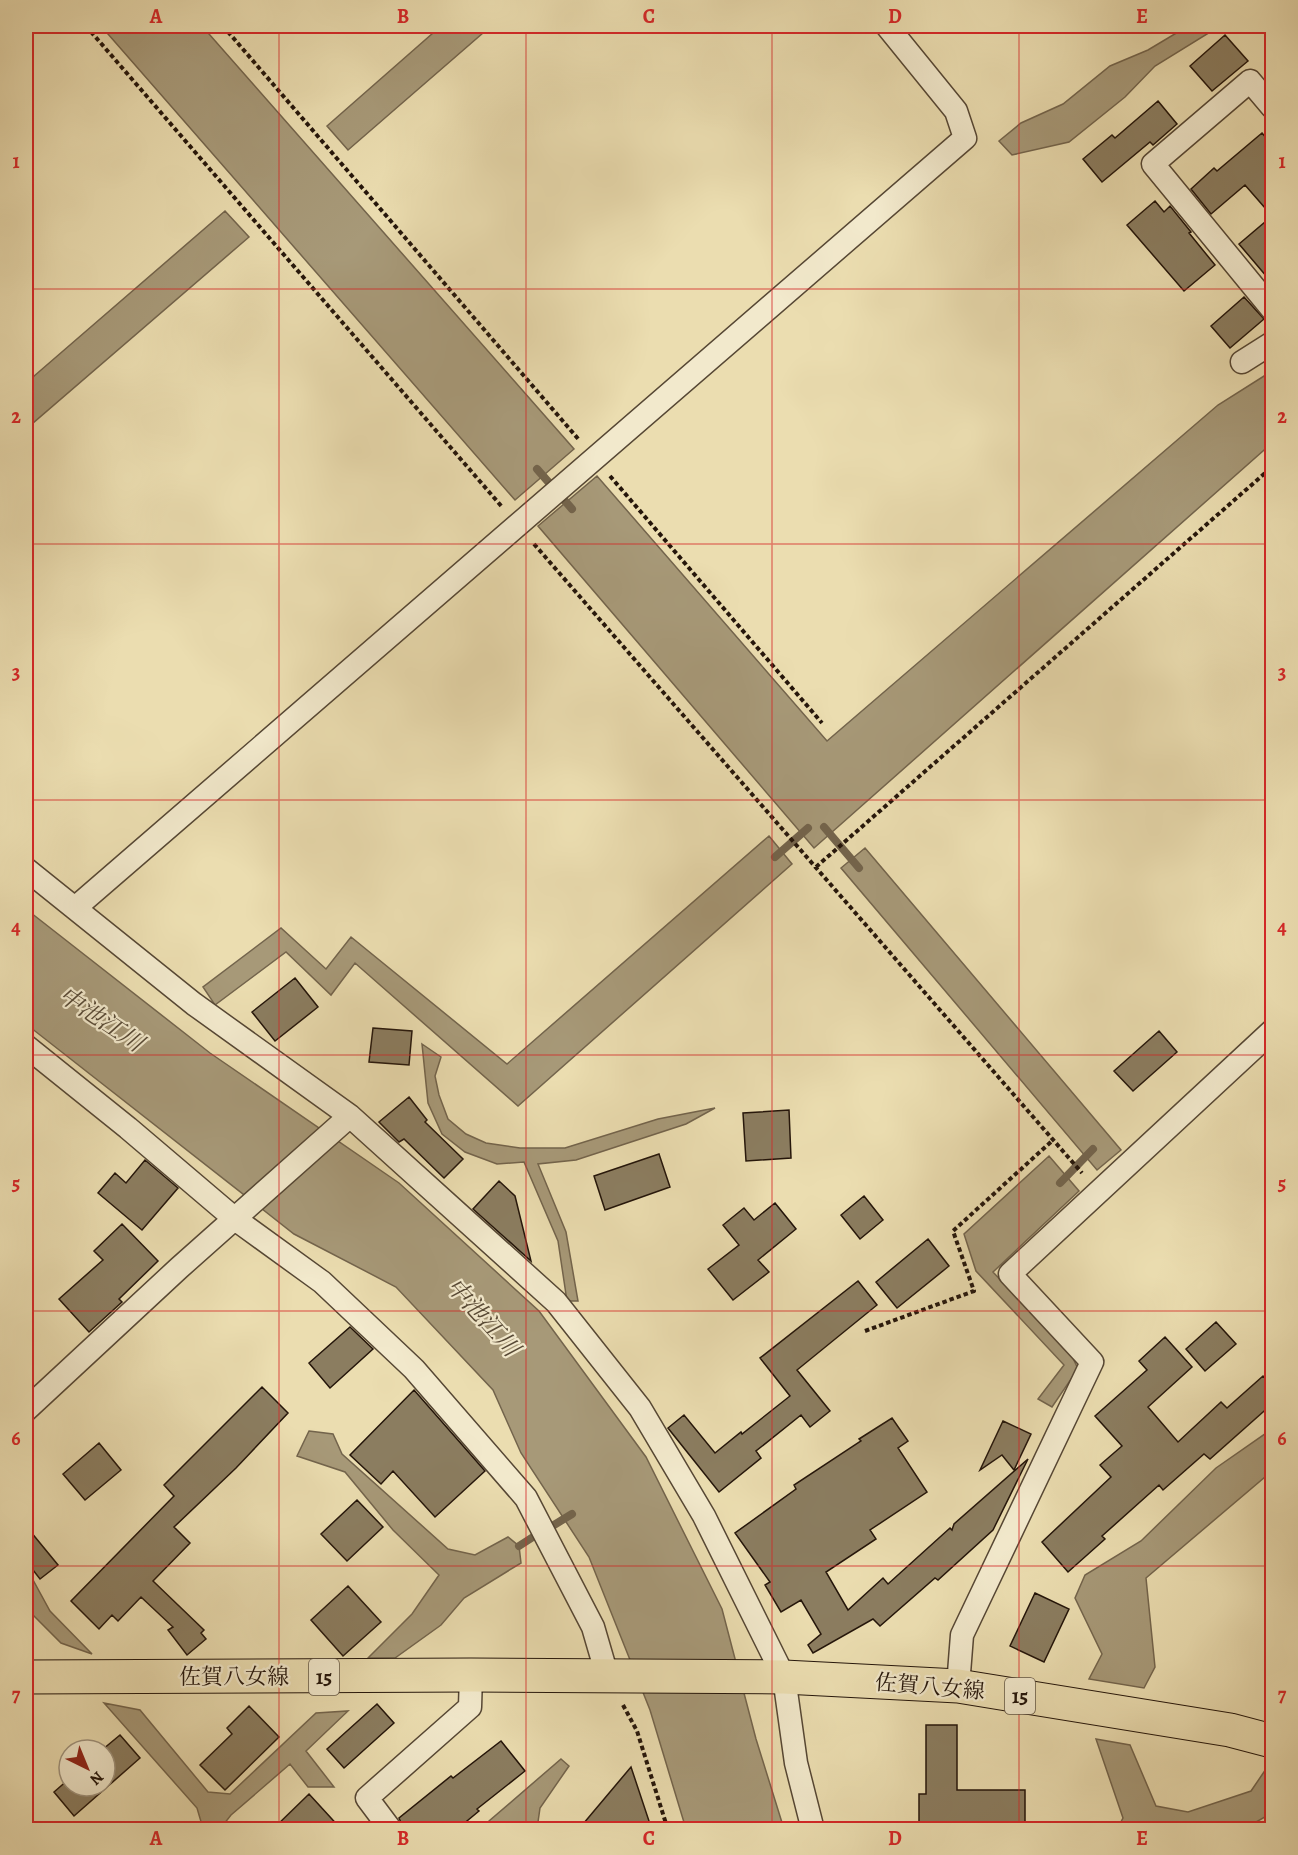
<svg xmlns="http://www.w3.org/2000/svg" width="1298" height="1855" font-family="Alegreya,'Noto Serif JP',serif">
	<rect width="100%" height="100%" fill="#ebddb0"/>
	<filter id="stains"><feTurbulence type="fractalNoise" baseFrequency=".00333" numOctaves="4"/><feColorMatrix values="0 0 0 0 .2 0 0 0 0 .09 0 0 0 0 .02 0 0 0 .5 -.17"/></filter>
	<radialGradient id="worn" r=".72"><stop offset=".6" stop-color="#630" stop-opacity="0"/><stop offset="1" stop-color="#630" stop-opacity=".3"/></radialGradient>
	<!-- water -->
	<path fill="#a79978" stroke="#73644c" stroke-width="1.5" d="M 101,26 L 202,26 L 574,449 L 515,500 Z
		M 441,26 L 491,26 L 348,150 L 327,126 Z
		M 1188,26 L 1220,26 L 1155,66 L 1125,97 L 1069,142 L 1012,155 L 999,141 L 1021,123 L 1063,104 L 1110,66 L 1148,50 Z
		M 225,211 L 249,237 L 26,429 L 26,383 Z
		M 1272,371 L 1272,443 L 814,848 L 538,526 L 597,476 L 827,741 L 1218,405 Z
		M 769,836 L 792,864 L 518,1106 L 355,963 L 331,995 L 286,952 L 215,1005 L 203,987 L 281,928 L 326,969 L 351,937 L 507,1064 Z
		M 865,848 L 1121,1150 L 1097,1170 L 841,868 Z
		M 26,909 L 210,1053 L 399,1183 L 539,1311 L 646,1457 L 722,1609 L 756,1739 L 784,1829 L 686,1829 L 650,1710 L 589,1557 L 521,1453 L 493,1390 L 396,1287 L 294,1234 L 26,1024 Z
		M 422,1044 L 441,1057 L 435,1076 L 439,1095 L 448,1119 L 466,1134 L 486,1143 L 520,1148 L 565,1148 L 658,1119 L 715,1108 L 686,1124 L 576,1160 L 538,1164 L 566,1232 L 578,1301 L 567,1301 L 558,1241 L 524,1162 L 497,1164 L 465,1152 L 442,1134 L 428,1103 Z
		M 1049,1156 L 1079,1191 L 993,1272 L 1072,1356 L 1078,1369 L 1052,1407 L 1038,1399 L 1064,1365 L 976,1271 L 964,1234 Z
		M 1272,1429 L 1272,1471 L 1146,1578 L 1155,1667 L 1144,1688 L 1089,1679 L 1102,1654 L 1075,1598 L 1085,1575 L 1141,1541 L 1216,1468 Z
		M 309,1431 L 333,1434 L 342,1454 L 448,1549 L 475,1555 L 508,1537 L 519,1546 L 521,1563 L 464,1598 L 441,1625 L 395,1658 L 368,1658 L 412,1614 L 439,1575 L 393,1530 L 345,1472 L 297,1456 Z
		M 26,1573 L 33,1580 L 50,1611 L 92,1654 L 61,1643 L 26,1608 Z
		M 104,1703 L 140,1710 L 208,1792 L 230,1794 L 316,1713 L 348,1711 L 306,1751 L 334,1787 L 308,1787 L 290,1764 L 231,1815 L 220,1829 L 198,1829 L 202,1825 L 197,1808 Z
		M 1096,1739 L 1130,1745 L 1156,1806 L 1188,1812 L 1251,1791 L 1266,1769 L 1272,1771 L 1272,1813 L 1244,1829 L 1117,1829 L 1123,1818 Z
		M 561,1759 L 569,1766 L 540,1808 L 537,1829 L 491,1829 L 489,1821 Z"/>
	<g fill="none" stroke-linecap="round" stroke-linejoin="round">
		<!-- stream -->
		<path stroke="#73644c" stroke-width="8" d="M 537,469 L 572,509
			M 824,827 L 859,868
			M 775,857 L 808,828
			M 1060,1183 L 1093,1149
			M 554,1525 L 572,1514
			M 519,1546 L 533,1537"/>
	</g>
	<!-- building -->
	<path fill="#8b7d60" stroke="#24150a" stroke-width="1.5" d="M 1225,35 L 1248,61 L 1212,91 L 1190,66 Z
		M 1158,101 L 1177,124 L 1153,145 L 1150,142 L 1102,182 L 1083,159 L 1112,135 L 1115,138 Z
		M 1262,133 L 1272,145 L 1272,288 L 1265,279 L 1267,277 L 1239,244 L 1272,216 L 1245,185 L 1211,214 L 1191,189 L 1214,168 L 1217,171 Z
		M 1155,201 L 1164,212 L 1170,206 L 1191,232 L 1189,233 L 1215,265 L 1184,291 L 1127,225 Z
		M 1244,297 L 1264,319 L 1230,348 L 1211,326 Z
		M 295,978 L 318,1007 L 275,1041 L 252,1012 Z
		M 373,1028 L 412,1031 L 409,1065 L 369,1062 Z
		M 1159,1031 L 1177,1052 L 1133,1091 L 1114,1071 Z
		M 409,1097 L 427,1120 L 425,1122 L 463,1159 L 444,1178 L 404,1139 L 399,1142 L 379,1122 Z
		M 789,1110 L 791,1158 L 746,1161 L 743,1113 Z
		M 659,1154 L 670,1187 L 605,1210 L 594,1176 Z
		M 145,1160 L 178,1188 L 142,1230 L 98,1193 L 115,1173 L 126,1183 Z
		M 499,1181 L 515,1196 L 531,1261 L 473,1209 Z
		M 864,1196 L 883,1220 L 860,1239 L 841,1215 Z
		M 775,1203 L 796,1229 L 758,1260 L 769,1272 L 733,1300 L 708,1269 L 739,1245 L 723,1225 L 744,1208 L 754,1220 Z
		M 122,1224 L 158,1261 L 119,1299 L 122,1302 L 89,1332 L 59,1299 L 103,1260 L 94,1251 Z
		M 928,1239 L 949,1266 L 897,1308 L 876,1282 Z
		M 858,1281 L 877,1305 L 797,1370 L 830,1411 L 810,1427 L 801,1415 L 756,1451 L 761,1458 L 719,1492 L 668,1428 L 684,1415 L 715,1453 L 741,1432 L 742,1434 L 790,1396 L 760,1358 Z
		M 1216,1322 L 1236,1344 L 1205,1371 L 1186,1349 Z
		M 350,1327 L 373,1349 L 330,1388 L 309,1363 Z
		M 1165,1337 L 1192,1367 L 1148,1407 L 1178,1442 L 1221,1402 L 1227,1408 L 1263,1376 L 1272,1386 L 1272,1404 L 1210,1459 L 1204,1454 L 1163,1490 L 1159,1485 L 1102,1536 L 1105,1539 L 1068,1572 L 1042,1542 L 1111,1477 L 1100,1465 L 1122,1446 L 1095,1416 L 1147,1370 L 1139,1361 Z
		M 262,1387 L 288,1413 L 236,1468 L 174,1527 L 190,1543 L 153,1581 L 204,1630 L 201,1633 L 206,1639 L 187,1655 L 168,1630 L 173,1627 L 141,1597 L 118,1621 L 112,1615 L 99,1629 L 71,1601 L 174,1496 L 164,1485 Z
		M 414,1390 L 485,1471 L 435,1517 L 393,1471 L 381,1484 L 350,1455 Z
		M 892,1418 L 908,1441 L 898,1448 L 927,1492 L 870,1530 L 876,1539 L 826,1572 L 848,1610 L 883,1578 L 888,1584 L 950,1528 L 952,1530 L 954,1524 L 1028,1459 L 993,1530 L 938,1580 L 935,1578 L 880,1626 L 873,1619 L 813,1653 L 808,1645 L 821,1634 L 801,1600 L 781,1612 L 765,1585 L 770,1582 L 735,1533 L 796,1489 L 794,1485 L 861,1441 L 859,1439 Z
		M 1003,1421 L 1031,1434 L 1014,1470 L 1002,1455 L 980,1470 Z
		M 99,1443 L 121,1470 L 85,1500 L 63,1474 Z
		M 357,1500 L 383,1527 L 347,1561 L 321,1534 Z
		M 26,1526 L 58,1565 L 40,1579 L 26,1561 Z
		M 348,1586 L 381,1622 L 343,1656 L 311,1620 Z
		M 1035,1593 L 1069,1609 L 1044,1662 L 1010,1646 Z
		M 377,1704 L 394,1723 L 344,1768 L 327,1749 Z
		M 249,1706 L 279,1737 L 225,1790 L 200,1765 L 232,1734 L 227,1728 Z
		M 926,1725 L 957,1725 L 957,1790 L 1025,1790 L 1025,1830 L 919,1830 L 919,1794 L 926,1794 Z
		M 120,1735 L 140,1758 L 74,1816 L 54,1792 L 69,1779 L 69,1786 L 105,1786 L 105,1750 L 102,1750 Z
		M 501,1741 L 525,1771 L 477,1809 L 479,1811 L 456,1830 L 404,1830 L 399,1818 L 451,1776 L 453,1778 Z
		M 631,1767 L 649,1821 L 642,1830 L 578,1830 Z
		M 309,1794 L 342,1830 L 272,1830 Z"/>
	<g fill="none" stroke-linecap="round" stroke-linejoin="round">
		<!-- minor casing -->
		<g stroke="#564734" stroke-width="25">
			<path id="minor" d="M 1272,107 L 1250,81 L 1153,164 L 1272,309
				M 1242,362 L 1272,343
				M 26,869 L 194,1004 L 350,1116 L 556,1302 L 640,1408 L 704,1516 L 784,1677 L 796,1763 L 813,1830
				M 75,908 L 965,138 L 956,111 L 887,26
				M 26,1046 L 128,1128 L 235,1219 L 322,1282 L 414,1369 L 526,1498 L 593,1627 L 607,1675
				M 26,1410 L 179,1268 L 350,1116
				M 958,1686 L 962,1635 L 1092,1362 L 1010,1274 L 1272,1031
				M 391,1830 L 367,1798 L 470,1707 L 471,1675"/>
		</g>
		<!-- primary casing -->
		<g stroke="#24150a" stroke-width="35">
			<path id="primary" d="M 26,1677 L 471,1675 L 784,1677 L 958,1686 L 1230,1730 L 1272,1741"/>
		</g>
		<!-- path -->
		<path stroke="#24150a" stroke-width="4" stroke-dasharray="4.5 3" stroke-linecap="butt" d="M 86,26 L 503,508
			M 223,26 L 580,441
			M 610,476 L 822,723
			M 534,544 L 1082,1173
			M 816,867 L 1272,467
			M 865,1331 L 974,1291 L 953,1231 L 1053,1140
			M 623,1705 L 637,1731 L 668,1830"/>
		<!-- minor -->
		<use href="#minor" stroke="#f2e9cc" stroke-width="22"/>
		<!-- primary -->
		<use href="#primary" stroke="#ebddb0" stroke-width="33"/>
	</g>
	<!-- grid -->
	<path fill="none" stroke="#d62828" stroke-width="1.5" stroke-opacity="0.55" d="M 279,26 L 279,1830M 526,26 L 526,1830M 772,26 L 772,1830M 1019,26 L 1019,1830M 26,289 L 1272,289M 26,544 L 1272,544M 26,800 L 1272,800M 26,1055 L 1272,1055M 26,1311 L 1272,1311M 26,1566 L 1272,1566"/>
	<g text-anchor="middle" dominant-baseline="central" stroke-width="4.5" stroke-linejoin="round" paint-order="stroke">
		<!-- shield labels -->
		<g fill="#f2e9cc" stroke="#625544" stroke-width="1.5">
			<rect x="309" y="1659" width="30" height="36" rx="4.5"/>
			<rect x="1005" y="1678" width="30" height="36" rx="4.5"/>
		</g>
		<g font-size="21" font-weight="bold" fill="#24150a">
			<text x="324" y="1677">15</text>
			<text x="1020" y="1696">15</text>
		</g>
		<!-- street labels -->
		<g font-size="22" fill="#24150a" stroke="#f2e9cc">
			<text x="234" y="1677">佐賀八女線</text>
			<text transform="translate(930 1687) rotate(5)">佐賀八女線</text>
		</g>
		<!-- water labels -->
		<g font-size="24" font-style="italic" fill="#584a36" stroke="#f2e9cc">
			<text transform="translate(101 1019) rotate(34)">中池江川</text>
			<text transform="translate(483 1317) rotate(48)">中池江川</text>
		</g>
	</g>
	<!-- margin -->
	<rect width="1298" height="1855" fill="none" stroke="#ebddb0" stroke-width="66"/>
	<!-- north arrow -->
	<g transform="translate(87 1768) rotate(137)"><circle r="28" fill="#f2e9cc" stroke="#a0947e" stroke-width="1.5"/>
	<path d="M0-4.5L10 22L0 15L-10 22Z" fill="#8f2418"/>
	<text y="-9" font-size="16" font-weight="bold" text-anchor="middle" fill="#24150a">N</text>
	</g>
	<rect x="33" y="33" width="1232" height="1789" fill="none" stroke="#d62828" stroke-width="2"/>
	<g font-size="20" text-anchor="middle" font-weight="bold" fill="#d62828">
		<text x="156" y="23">A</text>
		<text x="403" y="23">B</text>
		<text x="649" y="23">C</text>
		<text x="895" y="23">D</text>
		<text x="1142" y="23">E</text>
		<text x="16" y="168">1</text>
		<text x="1282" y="168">1</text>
		<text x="16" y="423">2</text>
		<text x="1282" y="423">2</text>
		<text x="16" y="679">3</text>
		<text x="1282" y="679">3</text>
		<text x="16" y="934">4</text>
		<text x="1282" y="934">4</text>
		<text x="16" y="1190">5</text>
		<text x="1282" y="1190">5</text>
		<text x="16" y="1445">6</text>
		<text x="1282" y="1445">6</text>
		<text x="16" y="1701">7</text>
		<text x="1282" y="1701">7</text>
		<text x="156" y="1845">A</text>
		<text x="403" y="1845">B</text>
		<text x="649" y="1845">C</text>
		<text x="895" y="1845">D</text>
		<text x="1142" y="1845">E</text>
	</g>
	<rect width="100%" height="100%" filter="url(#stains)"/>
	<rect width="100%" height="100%" fill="url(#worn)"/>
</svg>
